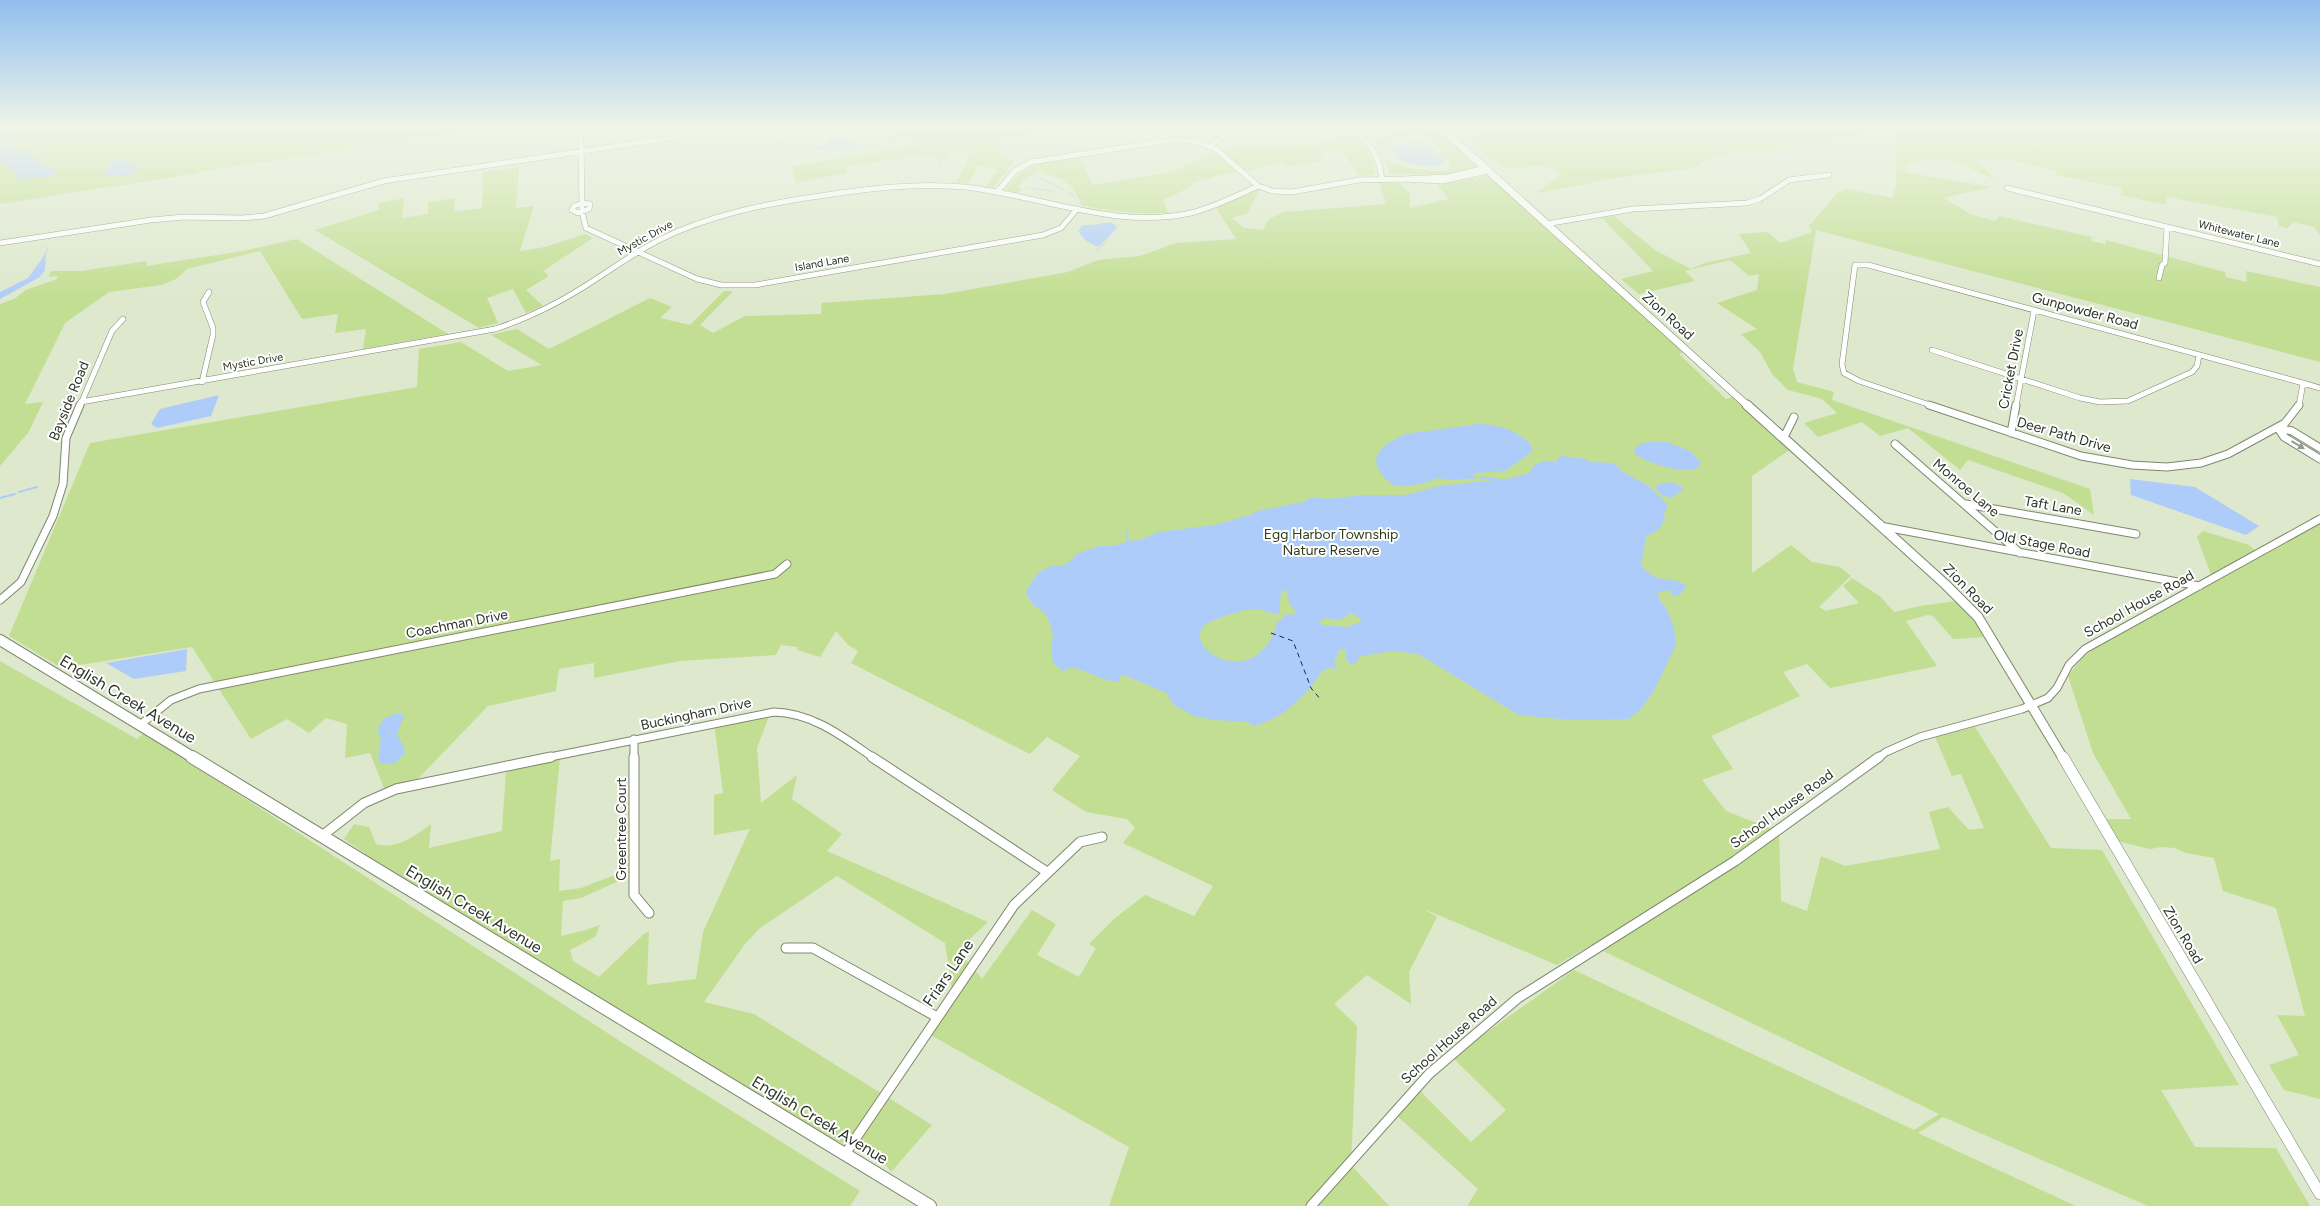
<svg xmlns="http://www.w3.org/2000/svg" width="2320" height="1206" font-family="Figtree,sans-serif">
	<rect width="100%" height="100%" fill="#dde8cd"/>
	<!-- green -->
	<path fill="#c2de93" d="M 0,129 L 489,129 L 197,172 L 199,173 L 0,204 Z
		M 898,129 L 925,129 L 926,131 L 934,129 L 1011,129 L 1015,131 L 1053,129 C 1035,132 1019,139 1001,141 L 999,152 L 1015,162 L 1008,167 L 1009,170 L 992,188 L 985,187 L 998,170 L 978,166 L 968,184 L 956,183 L 971,153 L 949,152 L 940,164 L 936,155 L 932,154 L 847,166 L 846,173 L 796,183 L 792,166 L 885,151 L 914,145 L 912,140 L 884,143 L 868,140 L 896,136 L 894,130 Z
		M 1397,129 L 1437,129 L 1476,167 L 1443,175 L 1389,174 L 1385,158 L 1395,165 L 1409,168 L 1445,172 L 1451,168 L 1447,160 L 1431,141 L 1420,135 L 1405,136 L 1379,148 L 1370,139 L 1396,134 Z
		M 1501,129 L 1885,129 L 1812,147 L 1716,155 L 1693,168 L 1616,178 L 1537,193 L 1562,174 L 1547,166 L 1508,168 L 1474,147 L 1463,137 Z
		M 1897,129 L 2320,129 L 2320,235 L 2314,227 L 2293,222 L 2288,228 L 2279,226 L 2277,217 L 2167,197 L 2166,205 L 2121,195 L 2121,188 L 2056,175 L 2056,171 L 2001,158 L 1977,160 L 1996,180 L 1947,158 L 1910,162 L 1904,172 L 1991,187 L 1944,198 L 1972,215 L 1996,221 L 1999,216 L 2092,237 L 2091,241 L 2105,244 L 2106,240 L 2117,243 L 2225,272 L 2226,277 L 2247,282 L 2246,271 L 2320,287 L 2320,362 L 1816,230 L 1793,369 L 1797,382 L 1834,392 L 1832,400 L 2090,489 L 2094,515 L 2063,493 L 1968,460 L 1960,470 L 1908,428 L 1880,436 L 1862,422 L 1818,437 L 1804,423 L 1837,413 L 1822,399 L 1788,390 L 1772,374 L 1760,352 L 1741,334 L 1757,329 L 1717,303 L 1757,290 L 1759,274 L 1749,276 L 1730,260 L 1685,271 L 1695,281 L 1639,294 L 1621,279 L 1653,271 L 1602,218 L 1614,216 L 1655,250 L 1691,269 L 1705,263 L 1751,253 L 1739,234 L 1768,232 L 1780,243 L 1812,232 L 1809,226 L 1838,192 L 1847,189 L 1893,198 L 1896,185 Z
		M 1351,133 L 1368,149 L 1376,174 L 1360,176 L 1340,149 L 1319,153 L 1324,161 L 1288,167 L 1279,163 L 1251,170 L 1223,174 L 1192,183 L 1191,187 L 1163,200 L 1168,213 C 1138,214 1110,212 1081,205 C 1073,183 1064,177 1040,174 L 1045,171 C 1033,171 1025,178 1018,187 L 1022,190 L 1015,193 L 1005,189 C 1032,157 1043,165 1080,157 L 1093,185 L 1171,172 L 1228,147 L 1321,144 Z
		M 519,167 L 516,208 L 534,206 L 520,251 L 545,247 L 585,234 L 593,238 L 543,271 L 549,276 L 526,290 L 543,306 L 526,313 L 513,289 L 487,298 L 498,323 L 479,328 L 315,230 L 379,210 L 379,203 L 404,198 L 402,218 L 428,214 L 428,202 L 455,198 L 454,212 L 482,208 L 483,172 Z
		M 1485,176 L 1500,185 L 1684,352 L 1679,354 L 1726,399 L 1733,397 L 1791,449 L 1752,476 L 1752,573 L 1791,545 L 1812,562 L 1840,567 L 1851,576 L 1819,607 L 1826,611 L 1859,603 L 1843,586 L 1852,578 L 1881,597 L 1894,612 L 1920,606 L 1958,601 L 1987,637 L 1953,639 L 1933,616 L 1928,615 L 1906,621 L 1937,666 L 1830,688 L 1807,664 L 1783,672 L 1800,696 L 1711,736 L 1733,769 L 1702,780 L 1726,811 L 1779,832 L 1781,901 L 1807,911 L 1821,856 L 1845,866 L 1940,849 L 1929,812 L 1948,807 L 1969,830 L 1984,828 L 1961,774 L 1952,776 L 1935,737 L 1975,727 L 2051,848 L 2102,850 L 2239,1085 L 2161,1090 L 2195,1147 L 2276,1148 L 2310,1206 L 2148,1206 L 1943,1117 L 1918,1133 L 2076,1206 L 1467,1206 L 1478,1189 L 1394,1113 L 1417,1088 L 1471,1142 L 1506,1110 L 1452,1057 L 1574,970 L 1914,1130 L 1939,1114 L 1591,945 L 1557,965 L 1424,909 L 1437,917 L 1409,972 L 1411,1004 L 1367,975 L 1334,1004 L 1357,1026 L 1351,1165 L 1389,1206 L 1109,1206 L 1129,1147 L 929,1034 L 953,997 L 945,943 L 837,876 L 760,928 L 745,944 L 704,1002 L 754,1014 L 932,1125 L 891,1172 C 881,1154 852,1147 834,1140 L 383,866 L 344,839 L 354,824 L 369,827 L 376,844 C 397,850 415,836 431,824 L 429,848 L 502,831 L 506,770 L 560,758 L 550,861 L 560,859 L 559,891 L 581,888 L 620,873 L 621,880 L 581,898 L 563,901 L 561,936 L 586,930 L 600,925 L 595,937 L 570,950 L 573,961 L 599,977 L 645,933 L 649,932 L 647,985 L 696,979 L 703,932 L 750,829 L 714,835 L 714,795 L 723,793 L 714,723 L 771,711 L 757,748 L 761,803 L 797,775 L 792,799 L 842,834 L 827,851 L 988,922 L 958,950 L 982,979 L 1032,910 L 1056,924 L 1037,955 L 1079,977 L 1096,948 L 1089,944 L 1115,918 L 1145,895 L 1194,916 L 1213,886 L 1123,843 L 1135,828 L 1127,819 L 1086,812 L 1052,790 L 1080,756 L 1047,737 L 1030,754 L 851,663 L 858,651 L 848,645 L 836,631 L 820,657 L 797,650 L 798,647 L 781,645 L 776,655 L 680,661 L 594,678 L 594,663 L 559,669 L 556,691 L 488,706 L 410,787 L 386,793 L 370,753 L 345,758 L 347,724 L 326,718 L 309,733 L 287,719 L 251,739 L 192,647 L 61,668 L 9,636 L 90,443 L 417,387 L 419,349 L 461,342 L 508,371 L 542,365 L 491,335 L 517,329 L 549,349 L 650,298 L 672,307 L 660,318 L 690,325 L 724,291 L 733,291 L 700,325 L 713,333 L 745,316 L 821,314 L 822,303 L 945,294 L 1068,272 L 1098,260 L 1140,256 L 1176,243 L 1236,239 L 1215,206 L 1260,188 L 1248,213 L 1232,218 L 1244,228 L 1263,230 L 1268,220 L 1283,212 L 1386,204 L 1379,182 L 1399,183 L 1410,193 L 1410,208 L 1449,199 L 1437,185 Z
		M 297,239 L 448,334 L 363,349 L 366,329 L 335,333 L 338,314 L 302,319 L 260,251 L 187,269 L 176,279 L 161,285 L 109,292 L 65,323 L 25,404 L 43,402 L 28,433 L 0,466 L 0,304 L 14,299 L 26,290 L 57,279 L 58,276 L 48,277 L 51,271 L 81,271 L 147,261 L 146,266 L 243,251 Z
		M 2320,519 L 2320,1099 L 2284,1090 L 2269,1065 L 2299,1055 L 2277,1015 L 2305,1016 L 2276,908 L 2223,891 L 2214,858 L 2186,853 L 2175,848 L 2161,847 L 2150,849 L 2117,841 L 2105,819 L 2131,819 L 2093,753 L 2068,676 L 2083,657 L 2098,646 L 2213,580 L 2197,537 L 2203,531 L 2249,545 L 2259,554 Z
		M 0,661 L 137,739 L 144,733 L 626,1045 L 860,1191 L 850,1206 L 0,1206 Z"/>
	<!-- water -->
	<path fill="#aeccfa" fill-rule="evenodd" d="M 831,133 L 862,145 L 873,147 L 845,151 L 813,148 L 830,142 Z
		M 6,135 L 11,135 L 10,139 L 13,142 L 9,148 L 33,153 L 31,157 L 41,159 L 39,165 L 54,168 L 57,172 L 51,176 L 18,180 L 15,171 L 5,169 L 10,163 L 0,164 L 0,136 L 3,136 L 2,139 L 4,139 Z
		M 1411,140 L 1426,143 L 1446,161 C 1434,171 1408,165 1396,158 L 1392,148 Z
		M 123,159 L 140,167 L 140,170 L 126,176 L 104,175 L 103,173 L 110,169 L 110,162 Z
		M 1111,223 L 1117,227 L 1098,247 L 1085,240 L 1078,231 L 1082,226 Z
		M 46,253 L 45,270 L 40,277 L 0,299 L 0,292 L 28,278 Z
		M 219,395 L 211,416 L 157,428 L 151,424 L 160,409 Z
		M 1478,424 C 1498,424 1515,430 1530,443 L 1532,452 L 1505,471 L 1475,473 L 1474,476 L 1480,478 L 1449,480 L 1438,478 C 1427,483 1405,489 1394,485 C 1388,482 1383,476 1380,472 C 1367,453 1391,440 1406,434 Z
		M 1664,441 L 1690,451 L 1701,463 C 1695,479 1646,463 1635,454 L 1634,449 L 1642,443 Z
		M 1561,456 L 1586,459 L 1591,462 L 1614,463 L 1623,472 L 1647,485 L 1664,500 L 1668,507 L 1664,513 L 1665,520 L 1662,523 L 1662,527 L 1646,537 L 1641,565 C 1661,588 1669,573 1687,586 L 1678,596 L 1672,595 L 1671,590 L 1658,592 L 1659,599 L 1666,608 L 1674,627 L 1676,645 L 1654,691 L 1641,709 L 1629,719 L 1571,720 L 1519,715 L 1418,654 L 1394,651 L 1360,656 L 1356,663 L 1351,665 L 1346,659 L 1346,650 L 1338,650 L 1339,654 L 1334,660 L 1337,669 L 1330,668 L 1322,671 C 1307,696 1283,719 1253,726 L 1248,722 L 1214,720 L 1194,716 L 1174,705 L 1166,693 L 1124,675 L 1120,677 L 1119,681 C 1103,683 1089,670 1073,668 C 1070,667 1065,671 1062,671 L 1053,663 L 1051,648 L 1053,635 L 1050,623 L 1045,613 L 1032,604 L 1026,593 L 1028,587 L 1039,572 L 1053,565 L 1062,566 L 1072,560 L 1076,554 L 1099,546 L 1113,546 L 1128,541 L 1140,540 L 1159,532 L 1215,525 L 1250,515 L 1257,511 L 1303,502 L 1312,497 L 1327,499 L 1363,495 L 1406,495 L 1439,486 L 1513,478 L 1529,473 L 1534,465 L 1544,461 L 1559,462 L 1557,459 ZM 1286,589 L 1289,602 L 1297,614 L 1283,615 L 1283,618 L 1277,622 C 1275,633 1272,637 1266,646 C 1237,685 1176,640 1210,622 C 1218,618 1248,607 1257,609 C 1265,610 1271,615 1279,613 L 1281,592 ZM 1351,613 L 1360,618 L 1361,622 L 1347,627 L 1323,625 L 1318,622 L 1326,618 L 1339,620 Z
		M 2130,479 L 2195,487 L 2259,526 L 2246,535 L 2131,495 Z
		M 1671,482 L 1684,488 L 1672,498 L 1662,495 L 1655,488 L 1659,484 Z
		M 187,649 L 186,671 L 134,679 L 106,663 Z
		M 397,713 L 404,715 L 397,735 L 403,745 L 405,752 L 396,763 L 382,764 L 378,760 L 381,739 L 378,734 L 379,725 L 385,718 Z"/>
	<g fill="none" stroke-linecap="round" stroke-linejoin="round">
		<!-- stream-far1 -->
		<path stroke="#aeccfa" stroke-width="1" d="M 822,129 L 831,142 L 829,143
			M 746,134 L 794,146 L 815,147
			M 1036,176 L 1064,190
			M 1027,187 L 1056,192
			M 1068,192 L 1075,196 L 1068,195
			M 1082,226 L 1094,225
			M 1097,251 L 1117,227 L 1111,223 L 1101,224
			M 45,254 L 48,247"/>
		<!-- stream -->
		<path stroke="#aeccfa" stroke-width="2" d="M 1480,478 L 1497,479
			M 19,492 L 37,487
			M 0,498 L 15,494
			M 1127,530 L 1128,541"/>
		<!-- ferry -->
		<path stroke="#002e6e" stroke-width="1" stroke-dasharray="5 4" stroke-linecap="butt" d="M 1271,633 L 1293,641 L 1311,688 L 1321,700"/>
		<!-- minor-far2 casing -->
		<g stroke="#7e886f" stroke-width="6">
			<path id="minor-far2" d="M 581,129 L 582,212 L 586,228 L 697,279 L 721,285 L 755,285 L 1043,235 L 1061,228 L 1077,209
				M 1352,129 C 1371,142 1379,157 1382,179
				M 1210,146 L 1234,129
				M 1485,168 L 1448,177 L 1403,179 L 1443,181 L 1488,171
				M 2007,188 L 2320,264
				M 997,192 L 1015,171 L 1031,162 L 1178,139 L 1197,142 L 1216,149 L 1258,186 L 1272,191 L 1292,192 L 1359,180 L 1403,179
				M 583,203 L 590,204 L 589,209 L 578,213 L 572,210 L 574,206 Z
				M 1546,224 L 1633,209 L 1747,203 L 1760,199 L 1789,180 L 1829,175
				M 0,243 L 151,220 L 184,217 L 241,218 L 264,216 L 384,181 L 730,129
				M 2159,278 L 2162,265 L 2165,263 L 2167,227
				M 1932,350 L 2080,398 L 2100,402 L 2128,401 L 2192,372 L 2197,366 L 2199,355
				M 202,382 L 213,335 L 213,328 L 203,302 L 209,292
				M 2303,383 L 2320,388
				M 81,402 L 495,329 C 526,319 555,305 582,288 C 608,272 633,253 661,239 C 708,216 760,205 812,197 C 862,190 913,182 964,187 C 1039,195 1115,230 1191,213 C 1214,207 1236,196 1258,186
				M 80,406 L 112,331 L 123,319
				M 1933,406 L 1859,381 L 1844,373 L 1842,364 L 1855,265 L 1868,265 L 2303,383
				M 2016,406 L 2034,311
				M 2299,406 L 2303,383"/>
		</g>
		<!-- minor-far1 casing -->
		<g stroke="#7e886f" stroke-width="9">
			<path id="minor-far1" d="M 1929,405 L 2081,456 L 2132,465 L 2167,467 L 2201,463 L 2228,454 L 2285,423 L 2299,405
				M 2278,428 L 2284,437 L 2320,459
				M 2278,428 L 2292,431 L 2320,448
				M 2011,433 L 2016,405
				M 1780,436 L 1786,433 L 1794,417
				M 1895,444 L 2020,553
				M 1966,504 L 2136,534
				M 1880,526 L 2199,586
				M 0,600 L 21,582 L 53,516 L 63,484 L 66,438 L 80,405
				M 140,725 L 171,700 L 199,689 L 775,574 L 787,564
				M 634,739 L 634,758
				M 545,758 L 774,712 C 813,713 843,737 874,758
				M 1878,758 L 1886,752 L 1920,737 L 2022,709 L 2048,698 L 2057,688 L 2069,665 L 2085,649 L 2320,519"/>
		</g>
		<!-- minor casing -->
		<g stroke="#7e886f" stroke-width="11">
			<path id="minor" d="M 634,757 L 634,895 L 649,913
				M 872,757 L 1047,872
				M 322,836 L 364,803 L 396,789 L 551,757
				M 786,948 L 813,948 L 937,1017
				M 845,1154 L 1014,905 L 1080,842 L 1102,837
				M 1311,1206 L 1429,1074 L 1518,998 L 1735,861 L 1879,757"/>
		</g>
		<!-- tertiary-far2 casing -->
		<g stroke="#7e886f" stroke-width="8">
			<path id="tertiary-far2" d="M 1442,129 L 1748,406"/>
		</g>
		<!-- tertiary-far1 casing -->
		<g stroke="#7e886f" stroke-width="11">
			<path id="tertiary-far1" d="M 1747,405 L 1945,584 L 1978,617 L 2063,758"/>
		</g>
		<!-- tertiary casing -->
		<g stroke="#7e886f" stroke-width="12">
			<path id="tertiary" d="M 2063,757 L 2320,1194"/>
		</g>
		<!-- secondary-far1 casing -->
		<g stroke="#7e886f" stroke-width="12">
			<path id="secondary-far1" d="M 0,640 L 194,758"/>
		</g>
		<!-- secondary casing -->
		<g stroke="#7e886f" stroke-width="14">
			<path id="secondary" d="M 192,757 L 930,1206"/>
		</g>
		<!-- minor-far2 -->
		<use href="#minor-far2" stroke="#fff" stroke-width="5"/>
		<!-- minor-far1 -->
		<use href="#minor-far1" stroke="#fff" stroke-width="7"/>
		<!-- minor -->
		<use href="#minor" stroke="#fff" stroke-width="9"/>
		<!-- tertiary-far2 -->
		<use href="#tertiary-far2" stroke="#fff" stroke-width="7"/>
		<!-- tertiary-far1 -->
		<use href="#tertiary-far1" stroke="#fff" stroke-width="9"/>
		<!-- tertiary -->
		<use href="#tertiary" stroke="#fff" stroke-width="11"/>
		<!-- secondary-far1 -->
		<use href="#secondary-far1" stroke="#fff" stroke-width="10"/>
		<!-- secondary -->
		<use href="#secondary" stroke="#fff" stroke-width="12"/>
	</g>
	<!-- one-way arrows -->
	<defs><path id="oneway-solid" d="M-6-.8H1V-3.2L6.5 0L1 3.2V.8H-6Z" transform="scale(1.25)"/></defs>
	<use fill="#969994" href="#oneway-solid" transform="translate(2298 445) rotate(31)"/>
	<!-- sky -->
	<linearGradient id="sky" x2="0" y2="1"><stop stop-color="#91beef"/><stop offset="0.43" stop-color="#f0f5e8"/><stop offset="1" stop-color="#f0f5e8" stop-opacity="0"/></linearGradient>
	<rect width="2320" height="298" fill="url(#sky)"/>
	<g text-anchor="middle" dominant-baseline="central" stroke-width="4" stroke-linejoin="round" paint-order="stroke">
		<!-- far-street labels -->
		<g font-size="11" fill="#2e3328" stroke="#fff">
			<text transform="translate(2239 234) rotate(14)">Whitewater Lane</text>
			<text transform="translate(645 238) rotate(-29)">Mystic Drive</text>
			<text transform="translate(822 263) rotate(-10)">Island Lane</text>
			<text transform="translate(253 362) rotate(-10)">Mystic Drive</text>
		</g>
		<!-- street labels -->
		<g font-size="14" fill="#2e3328" stroke="#fff">
			<text transform="translate(2085 311) rotate(15)">Gunpowder Road</text>
			<text transform="translate(1668 316) rotate(42)">Zion Road</text>
			<text transform="translate(2011 369) rotate(-79)">Cricket Drive</text>
			<text transform="translate(69 401) rotate(-68)">Bayside Road</text>
			<text transform="translate(2064 435) rotate(16)">Deer Path Drive</text>
			<text transform="translate(1966 488) rotate(40)">Monroe Lane</text>
			<text transform="translate(2053 506) rotate(10)">Taft Lane</text>
			<text transform="translate(2042 544) rotate(11)">Old Stage Road</text>
			<text transform="translate(1968 589) rotate(45)">Zion Road</text>
			<text transform="translate(2139 604) rotate(-29)">School House Road</text>
			<text transform="translate(457 624) rotate(-11)">Coachman Drive</text>
			<text transform="translate(696 714) rotate(-12)">Buckingham Drive</text>
			<text transform="translate(1782 809) rotate(-36)">School House Road</text>
			<text transform="translate(621 829) rotate(-90)">Greentree Court</text>
			<text transform="translate(2183 935) rotate(59)">Zion Road</text>
			<text transform="translate(1449 1040) rotate(-42)">School House Road</text>
		</g>
		<!-- park labels -->
		<g font-size="14" fill="#313e19" stroke="#fff">
			<text x="1331" y="534">Egg Harbor Township<tspan x="1331" dy="16">Nature Reserve</tspan></text>
		</g>
		<!-- near-street labels -->
		<g font-size="16" fill="#2e3328" stroke="#fff">
			<text transform="translate(128 699) rotate(31)">English Creek Avenue</text>
			<text transform="translate(474 909) rotate(31)">English Creek Avenue</text>
			<text transform="translate(948 973) rotate(-56)">Friars Lane</text>
			<text transform="translate(820 1120) rotate(31)">English Creek Avenue</text>
		</g>
	</g>
</svg>
